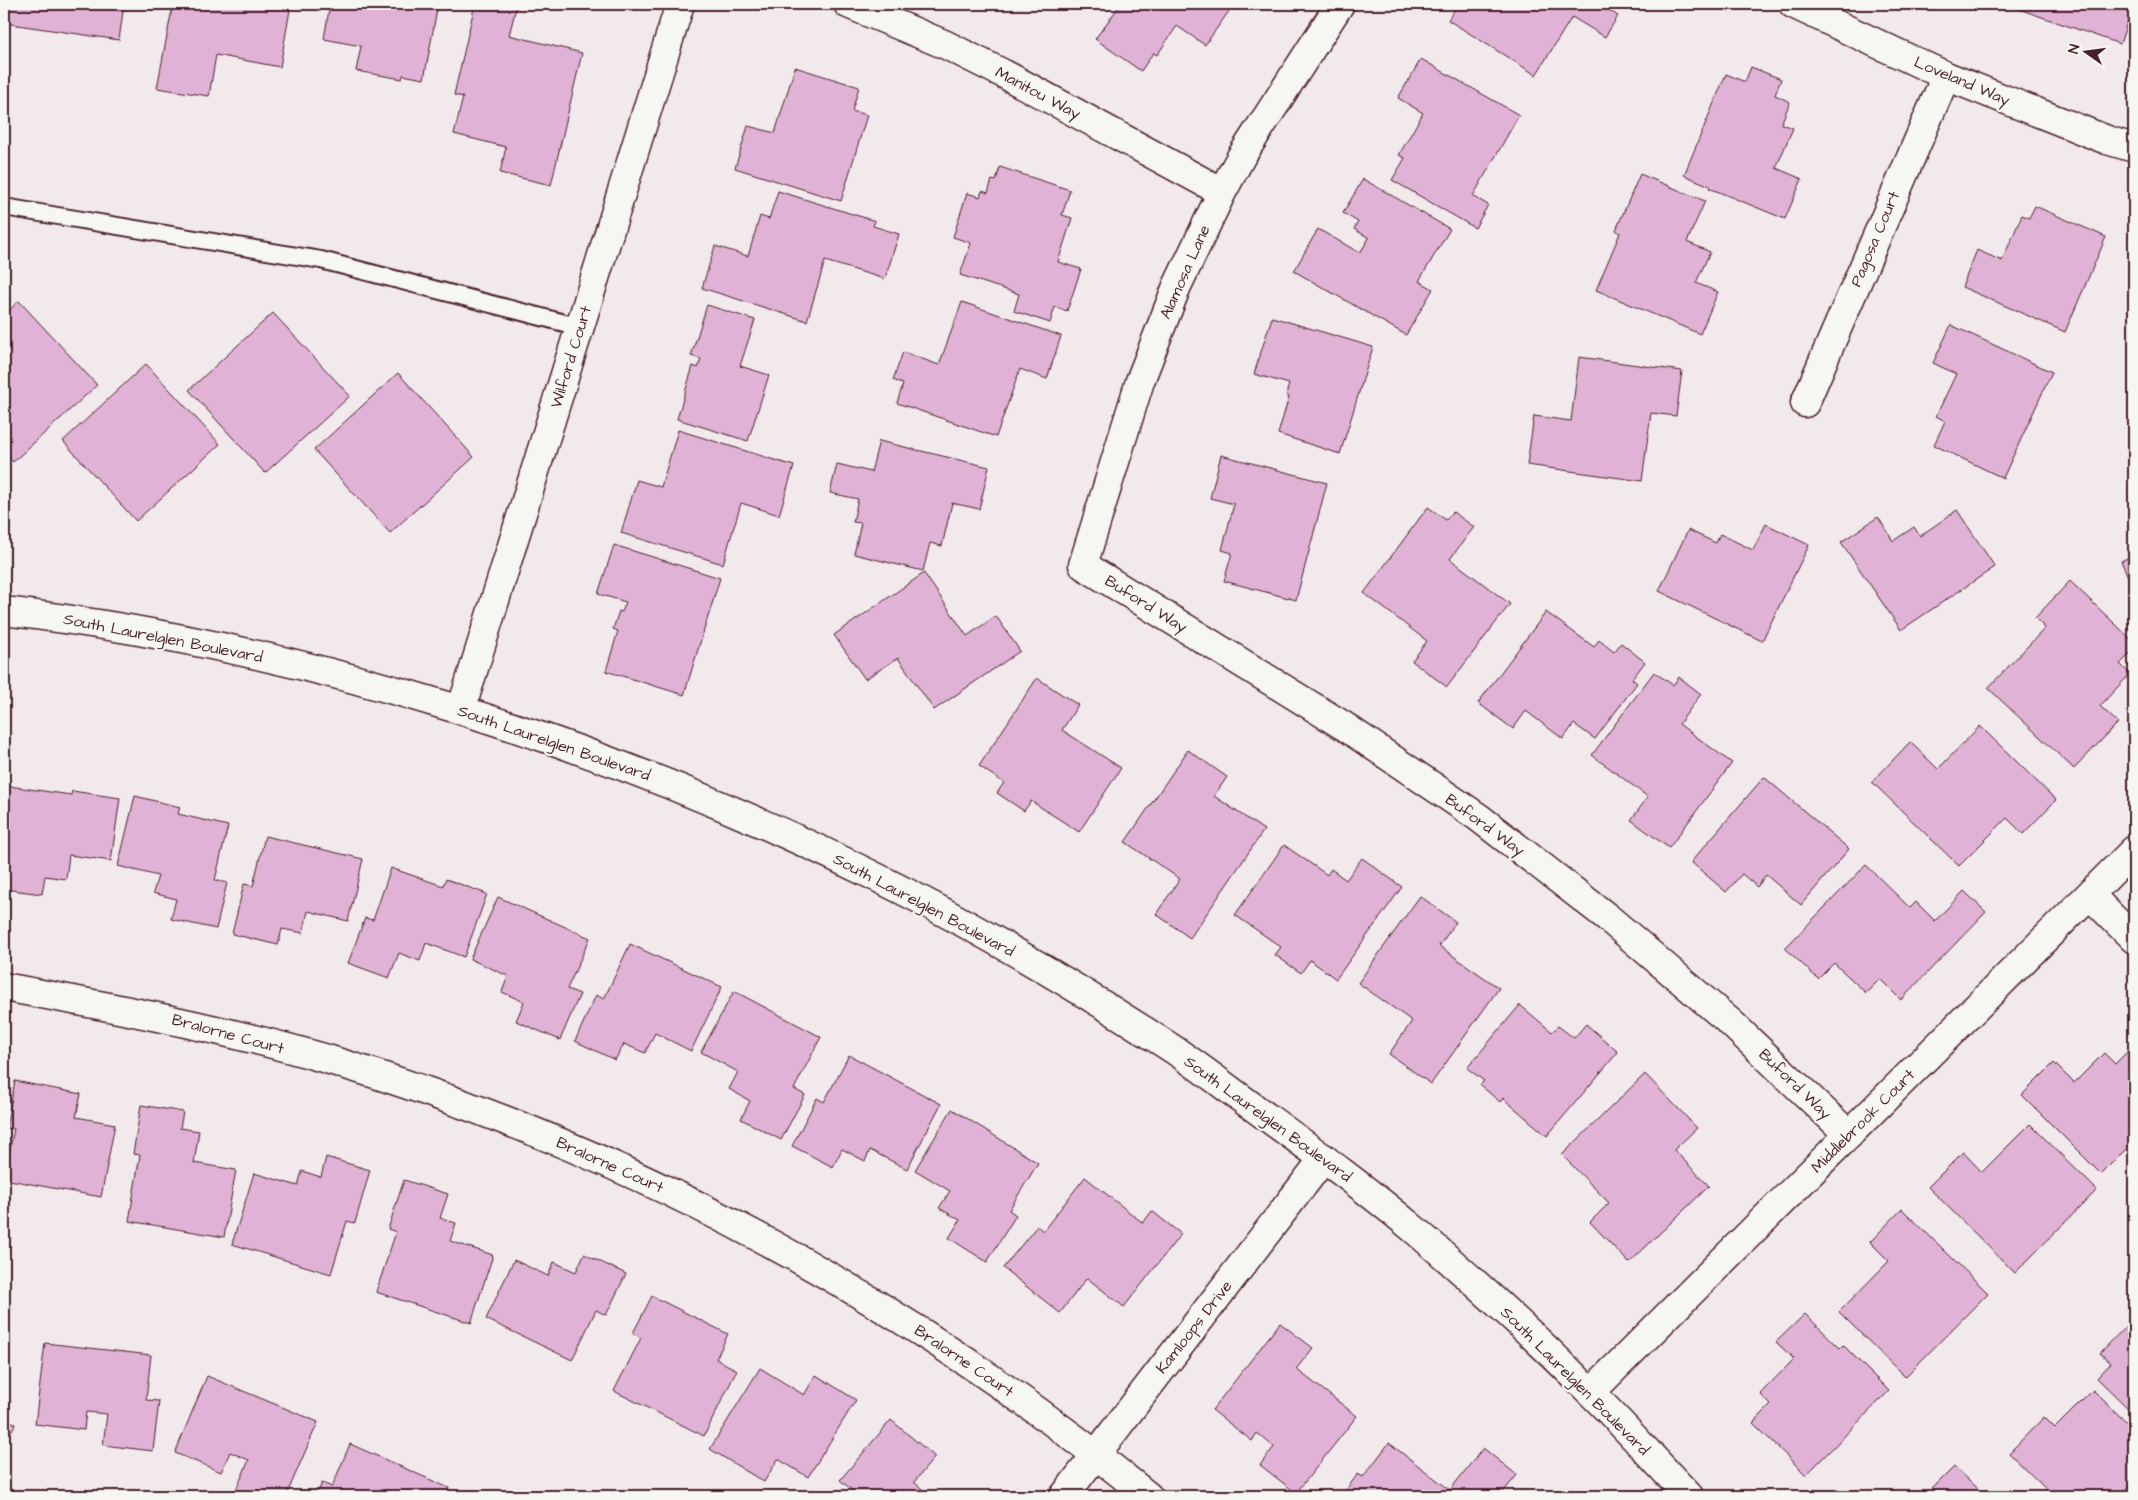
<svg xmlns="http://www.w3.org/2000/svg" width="2138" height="1500" font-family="'Architects Daughter',sans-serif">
	<rect width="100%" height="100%" fill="#f2e9ec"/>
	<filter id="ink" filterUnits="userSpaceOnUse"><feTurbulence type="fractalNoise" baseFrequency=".02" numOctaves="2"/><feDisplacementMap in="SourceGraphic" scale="10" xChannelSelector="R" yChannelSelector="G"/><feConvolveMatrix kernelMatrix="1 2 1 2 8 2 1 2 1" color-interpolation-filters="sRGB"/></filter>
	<g filter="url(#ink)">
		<!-- building -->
		<path fill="#e0b3d6" stroke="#4a1f2b" d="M 6,4 L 124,4 L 119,40 L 4,23 Z
			M 173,4 L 291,4 L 280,67 L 216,55 L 209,96 L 157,88 Z
			M 330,4 L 438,4 L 424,79 L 403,75 L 402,79 L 356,71 L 361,46 L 324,39 Z
			M 475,4 L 517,4 L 509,35 L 582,53 L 551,185 L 500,173 L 506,147 L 454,134 L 463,97 L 454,95 Z
			M 1121,4 L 1234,4 L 1205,45 L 1177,26 L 1157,55 L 1153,53 L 1141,71 L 1095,39 Z
			M 1458,4 L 1615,4 L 1610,11 L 1618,16 L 1605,37 L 1572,17 L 1536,75 L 1448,20 Z
			M 2010,4 L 2133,4 L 2120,44 L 2010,6 Z
			M 1421,59 L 1519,115 L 1473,196 L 1488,205 L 1475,228 L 1392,180 L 1405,158 L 1399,155 L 1423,113 L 1398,98 Z
			M 795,67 L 859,87 L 852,111 L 867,115 L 841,201 L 735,168 L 748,126 L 775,133 Z
			M 1751,67 L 1781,79 L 1775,95 L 1790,102 L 1781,124 L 1793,128 L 1776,168 L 1802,179 L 1785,219 L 1709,188 L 1710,186 L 1684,175 L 1726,74 L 1745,82 Z
			M 1000,167 L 1070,190 L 1062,215 L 1072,218 L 1058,262 L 1081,269 L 1067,311 L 1055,307 L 1050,323 L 1014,311 L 1019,294 L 960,275 L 971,243 L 953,237 L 967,193 L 980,197 L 982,191 L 988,193 L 992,180 L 996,181 Z
			M 1640,174 L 1705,201 L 1687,242 L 1710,252 L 1696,283 L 1718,292 L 1700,334 L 1596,290 L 1620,233 L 1616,230 Z
			M 1363,179 L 1450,229 L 1419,281 L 1433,289 L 1406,335 L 1294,271 L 1318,229 L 1360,253 L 1369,238 L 1354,229 L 1358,222 L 1343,213 Z
			M 778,191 L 875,221 L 873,226 L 899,234 L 885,279 L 825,261 L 807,321 L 702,288 L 715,246 L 748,256 L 760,216 L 769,219 Z
			M 2035,206 L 2106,237 L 2065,332 L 1962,287 L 1977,250 L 2002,261 L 2022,215 L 2029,218 Z
			M 19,301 L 97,385 L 13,462 L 4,452 L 4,315 Z
			M 962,302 L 1061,336 L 1047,379 L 1020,369 L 996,437 L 897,403 L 903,384 L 893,380 L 903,352 L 939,365 Z
			M 707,305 L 755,320 L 740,366 L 769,375 L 748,441 L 677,419 L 693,366 L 698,368 L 701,359 L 691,356 Z
			M 273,313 L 350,396 L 265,473 L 189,390 Z
			M 1272,317 L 1373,347 L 1340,454 L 1278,434 L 1289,397 L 1286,395 L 1289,384 L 1254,374 Z
			M 1951,325 L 2052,372 L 2003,478 L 1934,445 L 1945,421 L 1936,416 L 1956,374 L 1933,363 Z
			M 1579,357 L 1682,371 L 1676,416 L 1651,413 L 1642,481 L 1527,465 L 1534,416 L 1571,421 Z
			M 146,364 L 220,444 L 136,521 L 63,441 Z
			M 398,373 L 474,457 L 390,533 L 314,450 Z
			M 678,430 L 794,466 L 779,515 L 741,503 L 723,564 L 621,533 L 637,480 L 661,487 Z
			M 879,441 L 989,467 L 979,509 L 952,503 L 942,546 L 930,543 L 923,571 L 854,554 L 861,523 L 853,522 L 858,499 L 830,493 L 837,464 L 871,472 Z
			M 1221,455 L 1327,483 L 1296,600 L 1224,581 L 1232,553 L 1222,550 L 1234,504 L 1210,498 Z
			M 1428,507 L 1446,520 L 1453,512 L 1474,527 L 1450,559 L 1510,604 L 1447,687 L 1412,661 L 1427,641 L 1364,593 Z
			M 1957,510 L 1995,567 L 1901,630 L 1841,542 L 1878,517 L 1893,541 L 1914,527 L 1920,536 Z
			M 1766,524 L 1809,545 L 1762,641 L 1659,591 L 1688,530 L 1716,543 L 1720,534 L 1753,550 Z
			M 614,545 L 720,578 L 684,695 L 606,671 L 618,631 L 613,629 L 619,611 L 622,612 L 626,602 L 598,594 Z
			M 2134,555 L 2134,590 L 2121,561 Z
			M 924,573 L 967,636 L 996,616 L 1020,651 L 934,710 L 898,658 L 865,679 L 834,635 Z
			M 2070,581 L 2134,642 L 2134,650 L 2120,664 L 2130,674 L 2100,706 L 2118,723 L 2074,769 L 1988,688 L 2045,628 L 2035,618 Z
			M 1546,612 L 1594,647 L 1599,640 L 1614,652 L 1621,643 L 1645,662 L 1632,679 L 1637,683 L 1595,739 L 1574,724 L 1563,739 L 1526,711 L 1513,729 L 1478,703 Z
			M 1654,672 L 1673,685 L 1679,677 L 1701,694 L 1679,724 L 1732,763 L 1669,848 L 1631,820 L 1648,797 L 1592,755 Z
			M 1037,678 L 1078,705 L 1062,730 L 1121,768 L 1079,832 L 1031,801 L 1024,811 L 997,793 L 1004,783 L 979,766 Z
			M 1980,726 L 2056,800 L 2023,834 L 2007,818 L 1959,866 L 1872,782 L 1910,742 L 1938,769 Z
			M 1188,750 L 1227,777 L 1214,796 L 1264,830 L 1190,938 L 1156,914 L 1180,879 L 1125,842 Z
			M 1764,777 L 1849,849 L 1801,905 L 1766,875 L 1757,887 L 1742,874 L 1726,892 L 1691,862 Z
			M 9,786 L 71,795 L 72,791 L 120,798 L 111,861 L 69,855 L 66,879 L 45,876 L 42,894 L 4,889 L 4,824 Z
			M 135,796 L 180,807 L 178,814 L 228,826 L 215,880 L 227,883 L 216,929 L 171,919 L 176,899 L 153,893 L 158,876 L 118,866 Z
			M 265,836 L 363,859 L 348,921 L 308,911 L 303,933 L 282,929 L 278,945 L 232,934 L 244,884 L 253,886 Z
			M 1284,845 L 1327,875 L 1331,869 L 1346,880 L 1362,858 L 1402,887 L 1336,979 L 1310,960 L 1301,973 L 1275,955 L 1281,947 L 1235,915 Z
			M 1866,865 L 1910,908 L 1916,902 L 1935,921 L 1964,891 L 1986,912 L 1901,1000 L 1880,979 L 1866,993 L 1834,963 L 1818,979 L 1785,948 Z
			M 391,868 L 443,886 L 446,879 L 487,894 L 464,957 L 426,943 L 420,961 L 399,953 L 389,978 L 348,963 L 365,918 L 373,920 Z
			M 1420,896 L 1456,922 L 1439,946 L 1499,988 L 1431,1084 L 1389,1054 L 1412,1021 L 1358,983 Z
			M 498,897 L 590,938 L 567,989 L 580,994 L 560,1040 L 516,1021 L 524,1002 L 502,992 L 508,976 L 470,959 Z
			M 630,944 L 722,987 L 691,1051 L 655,1033 L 645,1053 L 624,1044 L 615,1060 L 575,1041 L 596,995 L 604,999 Z
			M 734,991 L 821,1037 L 794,1089 L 805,1095 L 781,1140 L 741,1119 L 750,1101 L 729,1089 L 738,1072 L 701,1052 Z
			M 1520,1005 L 1552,1032 L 1558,1026 L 1574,1038 L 1586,1024 L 1618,1052 L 1547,1136 L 1503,1098 L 1500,1102 L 1480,1085 L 1484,1081 L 1467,1068 Z
			M 2133,1046 L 2134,1141 L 2101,1174 L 2022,1095 L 2054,1063 L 2074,1083 L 2104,1053 L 2115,1064 Z
			M 849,1055 L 941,1104 L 907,1169 L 870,1150 L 865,1161 L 842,1149 L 833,1167 L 792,1146 L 817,1098 L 824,1102 Z
			M 1645,1074 L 1697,1128 L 1674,1150 L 1709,1186 L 1629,1263 L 1590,1222 L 1609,1203 L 1562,1155 Z
			M 15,1081 L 81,1094 L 76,1117 L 115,1124 L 101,1197 L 4,1179 L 14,1129 L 6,1128 Z
			M 141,1105 L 183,1112 L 180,1128 L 199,1131 L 194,1163 L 236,1170 L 224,1237 L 129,1221 L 140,1155 L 133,1154 Z
			M 952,1109 L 1038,1163 L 1009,1210 L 1016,1215 L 987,1262 L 949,1238 L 960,1220 L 939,1208 L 950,1191 L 915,1170 Z
			M 2030,1124 L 2097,1190 L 2015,1273 L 1928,1187 L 1963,1152 L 1982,1172 Z
			M 326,1157 L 370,1170 L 355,1223 L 347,1221 L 331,1274 L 232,1244 L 254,1173 L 298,1186 L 302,1171 L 321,1177 Z
			M 1085,1177 L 1143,1223 L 1152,1211 L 1181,1234 L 1124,1307 L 1087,1278 L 1060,1313 L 1003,1268 L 1037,1226 L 1043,1231 Z
			M 404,1180 L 448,1194 L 440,1218 L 456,1223 L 450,1241 L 493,1255 L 471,1323 L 376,1292 L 396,1232 L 388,1229 Z
			M 1902,1209 L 1988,1293 L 1905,1377 L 1839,1312 L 1889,1261 L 1870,1242 Z
			M 584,1254 L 626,1274 L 606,1315 L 596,1310 L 572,1360 L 486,1319 L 514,1260 L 548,1276 L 554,1262 L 576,1272 Z
			M 652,1296 L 728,1334 L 716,1359 L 737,1370 L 704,1436 L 614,1391 L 641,1338 L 633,1333 Z
			M 1805,1314 L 1840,1348 L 1843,1345 L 1889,1391 L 1806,1475 L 1753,1423 L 1771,1405 L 1760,1394 L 1794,1359 L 1776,1342 Z
			M 2134,1318 L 2134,1414 L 2097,1378 L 2111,1363 L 2100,1353 Z
			M 1280,1323 L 1313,1348 L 1296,1369 L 1357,1416 L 1296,1493 L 1260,1465 L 1274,1447 L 1257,1433 L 1252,1441 L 1212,1410 Z
			M 45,1343 L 151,1355 L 146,1400 L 159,1401 L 153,1451 L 103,1445 L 107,1414 L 86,1412 L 84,1430 L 35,1424 Z
			M 760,1368 L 804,1395 L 816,1375 L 856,1400 L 808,1477 L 778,1459 L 764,1482 L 710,1449 Z
			M 207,1376 L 318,1422 L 286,1496 L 244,1496 L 235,1492 L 249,1460 L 230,1452 L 221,1472 L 175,1453 Z
			M 2093,1390 L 2134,1430 L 2134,1480 L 2119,1496 L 2053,1496 L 2009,1453 L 2044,1417 L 2055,1428 Z
			M 4,1417 L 16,1424 L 4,1442 Z
			M 891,1420 L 935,1457 L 914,1482 L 930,1496 L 850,1496 L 854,1492 L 840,1480 Z
			M 1389,1443 L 1450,1490 L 1483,1448 L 1517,1475 L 1500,1496 L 1341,1496 L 1358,1474 L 1363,1477 Z
			M 350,1444 L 449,1488 L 445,1496 L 316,1496 L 322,1483 L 332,1487 Z
			M 1954,1467 L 1985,1496 L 1925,1496 Z"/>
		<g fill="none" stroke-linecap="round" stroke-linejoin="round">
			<!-- lane casing -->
			<g stroke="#4a1f2b" stroke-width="20">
				<path id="lane" d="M 4,207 L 321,260 L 580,327"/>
			</g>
			<!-- street casing -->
			<g stroke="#4a1f2b" stroke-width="31">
				<path id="street" d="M 848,4 L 946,45 L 1004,74 L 1222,192
					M 1340,4 L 1241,157 L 1222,192 L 1177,286 L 1140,381 L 1083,565 L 1344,726 L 1478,817 L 1607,917 L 1731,1023 L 1849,1135
					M 1793,4 L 1946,76 L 2107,140 L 2134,148
					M 1805,403 L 1946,76
					M 461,710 L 680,4
					M 2090,895 L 2134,939
					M 4,987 C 112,1007 221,1028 327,1059 C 626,1148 907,1300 1148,1496
					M 1591,1392 L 2134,850
					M 1064,1496 L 1324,1158"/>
			</g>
			<!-- secondary casing -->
			<g stroke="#4a1f2b" stroke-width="31">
				<path id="secondary" d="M 4,611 C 302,646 609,744 878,878 C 977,927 1072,984 1165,1044 C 1195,1063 1224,1086 1253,1107 C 1308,1147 1364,1187 1416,1231 C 1475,1282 1534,1335 1588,1390 C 1623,1424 1655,1461 1689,1496"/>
			</g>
			<!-- lane -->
			<use href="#lane" stroke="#f6f6f2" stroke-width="16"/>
			<!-- street -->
			<use href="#street" stroke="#f6f6f2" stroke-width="28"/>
			<!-- secondary -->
			<use href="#secondary" stroke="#f6f6f2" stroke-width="28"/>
		</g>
	</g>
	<g text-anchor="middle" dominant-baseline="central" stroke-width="4.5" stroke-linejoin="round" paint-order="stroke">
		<!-- street labels -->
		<g font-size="16" fill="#4a1f2b" stroke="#f6f6f2">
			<text transform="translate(1962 81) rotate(23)">Loveland Way</text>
			<text transform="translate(1038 93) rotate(28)">Manitou Way</text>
			<text transform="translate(1875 239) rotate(-67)">Pagosa Court</text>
			<text transform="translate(1185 272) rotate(-66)">Alamosa Lane</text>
			<text transform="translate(571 357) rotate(-73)">Wilford Court</text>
			<text transform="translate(1146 604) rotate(32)">Buford Way</text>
			<text transform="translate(163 638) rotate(11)">South Laurelglen Boulevard</text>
			<text transform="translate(554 743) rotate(19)">South Laurelglen Boulevard</text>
			<text transform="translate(1485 825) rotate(36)">Buford Way</text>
			<text transform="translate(924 905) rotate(28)">South Laurelglen Boulevard</text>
			<text transform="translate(228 1034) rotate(15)">Bralorne Court</text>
			<text transform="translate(1795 1084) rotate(44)">Buford Way</text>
			<text transform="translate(1268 1119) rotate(36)">South Laurelglen Boulevard</text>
			<text transform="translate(1863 1121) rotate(-45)">Middlebrook Court</text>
			<text transform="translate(610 1165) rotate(24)">Bralorne Court</text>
			<text transform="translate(1194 1327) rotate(-52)">Kamloops Drive</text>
			<text transform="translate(964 1361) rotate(34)">Bralorne Court</text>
			<text transform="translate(1575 1381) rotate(45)">South Laurelglen Boulevard</text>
		</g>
	</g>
	<!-- margin -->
	<rect width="2138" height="1500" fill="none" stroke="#f6f6f2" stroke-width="20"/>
	<rect x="10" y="10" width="2118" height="1480" fill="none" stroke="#4a1f2b" stroke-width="2" filter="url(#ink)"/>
	<!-- north arrow -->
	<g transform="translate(2086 52) rotate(284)" stroke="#f6f6f2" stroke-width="4" paint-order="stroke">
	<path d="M0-4L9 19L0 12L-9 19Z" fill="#4a1f2b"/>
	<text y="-8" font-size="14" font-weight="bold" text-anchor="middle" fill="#4a1f2b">N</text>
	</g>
</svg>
